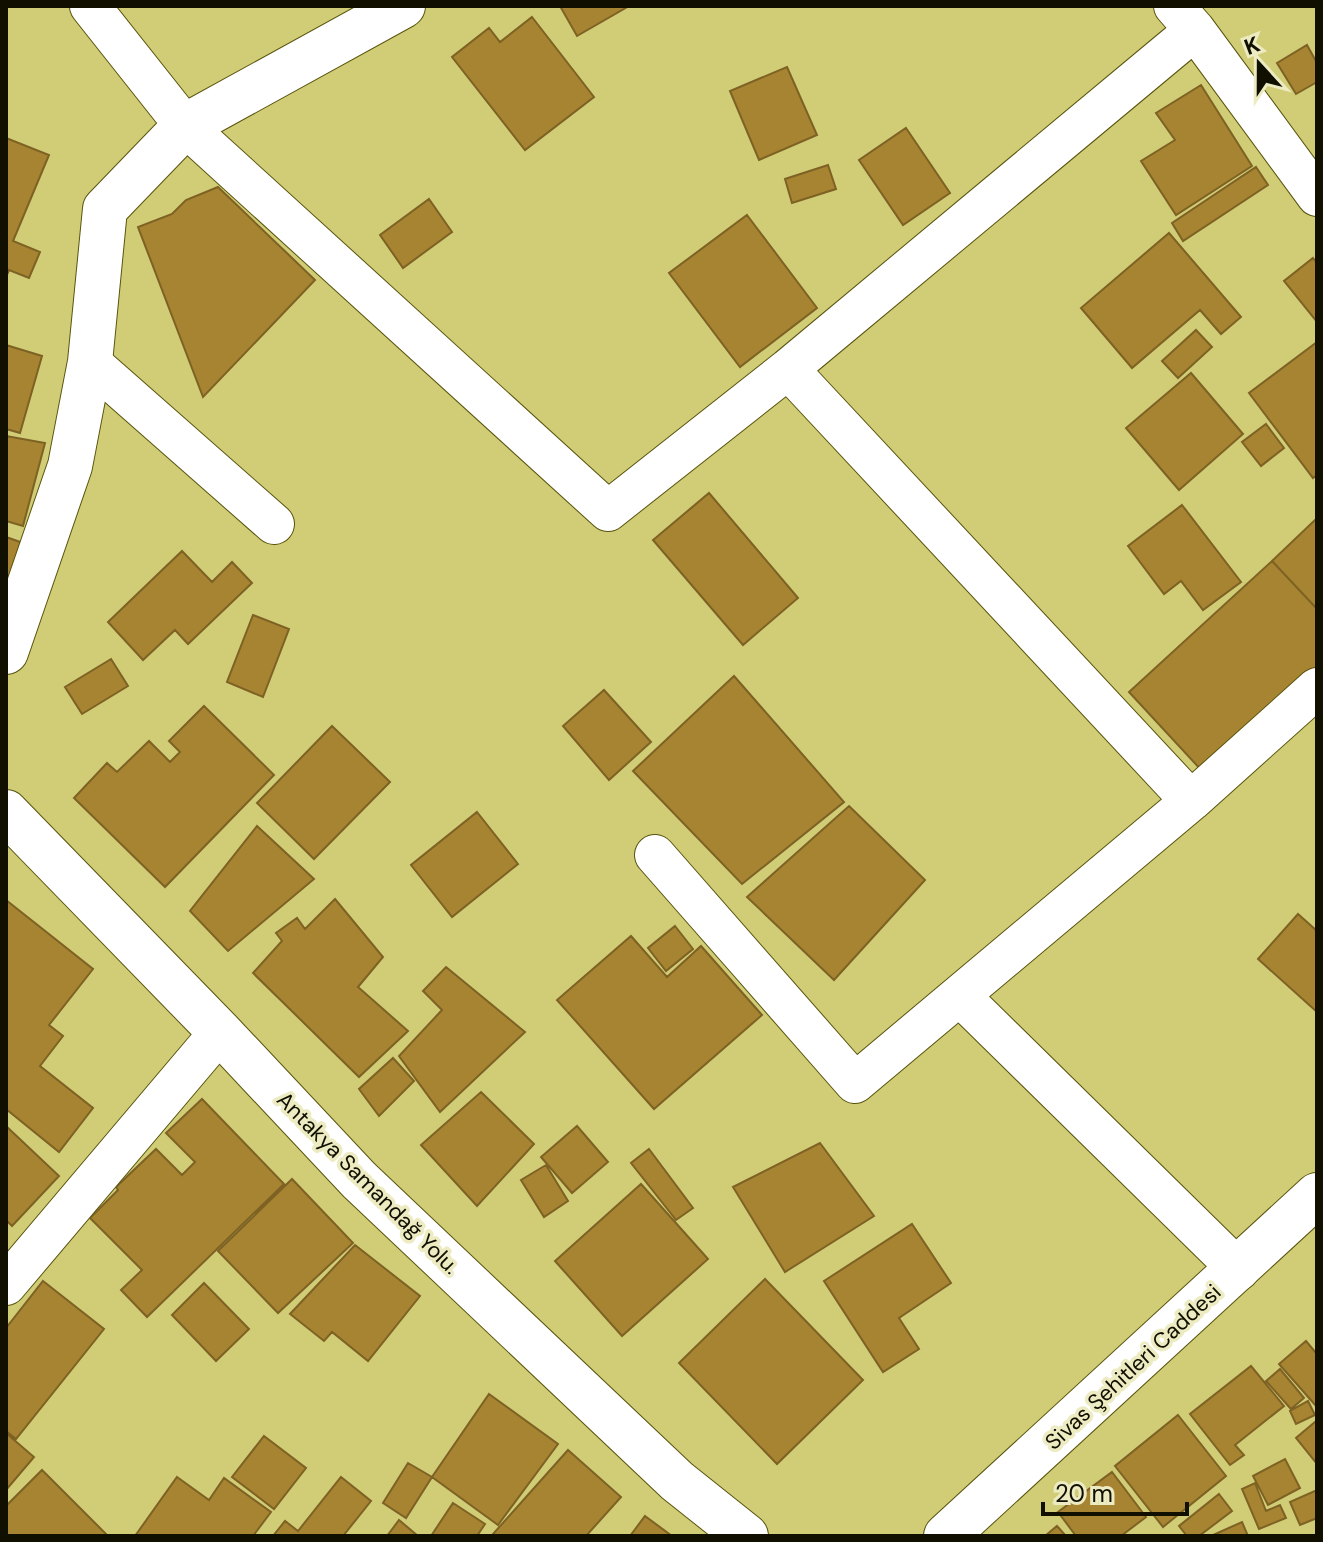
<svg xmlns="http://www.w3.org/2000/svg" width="1323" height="1542" font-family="'DM Sans',sans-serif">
	<rect width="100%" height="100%" fill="#d1cc76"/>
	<!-- building -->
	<path fill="#a78431" stroke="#7d6224" stroke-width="2" d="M 560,6 L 629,6 L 577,36 Z
		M 532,17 L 594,97 L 525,150 L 452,57 L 489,28 L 500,42 Z
		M 1307,45 L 1317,63 L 1317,82 L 1296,94 L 1277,63 Z
		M 787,67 L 817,135 L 759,160 L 730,91 Z
		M 1201,85 L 1252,166 L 1176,215 L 1141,161 L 1175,140 L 1156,113 Z
		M 906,128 L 950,193 L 903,225 L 859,160 Z
		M 6,138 L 49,155 L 13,241 L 40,252 L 29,278 L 9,270 L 6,277 Z
		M 828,165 L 836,189 L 792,203 L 785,179 Z
		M 1256,167 L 1268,185 L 1183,241 L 1172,223 Z
		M 218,187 L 315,280 L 203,397 L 138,227 L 172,214 L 186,200 Z
		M 429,199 L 452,232 L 403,268 L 380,235 Z
		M 747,215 L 817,308 L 740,367 L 669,273 Z
		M 1169,233 L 1241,317 L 1221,334 L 1200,310 L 1132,368 L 1081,308 Z
		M 1313,258 L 1317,263 L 1317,322 L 1284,281 Z
		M 1196,330 L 1212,347 L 1178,378 L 1162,361 Z
		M 1317,342 L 1317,475 L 1313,478 L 1249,393 Z
		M 6,345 L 42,356 L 20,433 L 6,429 Z
		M 1191,373 L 1243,434 L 1179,490 L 1126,428 Z
		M 1266,424 L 1284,448 L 1261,466 L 1242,442 Z
		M 6,436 L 45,443 L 23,526 L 6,521 Z
		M 709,493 L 798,598 L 743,645 L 653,540 Z
		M 1182,505 L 1241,582 L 1203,610 L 1181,581 L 1164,594 L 1128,546 Z
		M 1317,518 L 1317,609 L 1272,561 Z
		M 6,537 L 23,543 L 6,612 Z
		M 182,551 L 212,582 L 232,562 L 252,583 L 188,644 L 175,630 L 143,660 L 108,622 Z
		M 1272,561 L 1317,609 L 1317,667 L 1203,772 L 1129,692 Z
		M 253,615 L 289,629 L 263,697 L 227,682 Z
		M 111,659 L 128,686 L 82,714 L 65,687 Z
		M 734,676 L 844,802 L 742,884 L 633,771 Z
		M 604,690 L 651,742 L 609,780 L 563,726 Z
		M 204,706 L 274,775 L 165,887 L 74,798 L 107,763 L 117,772 L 149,741 L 170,762 L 180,752 L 169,741 Z
		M 332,726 L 390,782 L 314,859 L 257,803 Z
		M 849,806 L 925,880 L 834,980 L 747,897 Z
		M 477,812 L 518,864 L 452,917 L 411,865 Z
		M 257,826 L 314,879 L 228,951 L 190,911 Z
		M 335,899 L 383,957 L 358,987 L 408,1031 L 359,1077 L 253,973 L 282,941 L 276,933 L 297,918 L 305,929 Z
		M 6,900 L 93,969 L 49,1025 L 63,1036 L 40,1066 L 93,1108 L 59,1152 L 6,1109 Z
		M 1298,914 L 1317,931 L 1317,1012 L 1258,959 Z
		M 675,926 L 693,949 L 666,971 L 648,948 Z
		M 631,936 L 667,977 L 701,946 L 762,1015 L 654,1109 L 557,1000 Z
		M 446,967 L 525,1032 L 440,1112 L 399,1056 L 442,1010 L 423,991 Z
		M 393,1058 L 414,1081 L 379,1116 L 359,1089 Z
		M 481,1092 L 534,1144 L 477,1206 L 421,1145 Z
		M 202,1099 L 284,1184 L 147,1317 L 121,1290 L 142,1270 L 90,1218 L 118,1190 L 116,1187 L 156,1149 L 182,1175 L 195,1162 L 166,1133 Z
		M 6,1126 L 59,1176 L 12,1226 L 6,1220 Z
		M 577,1126 L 608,1162 L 572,1193 L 541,1157 Z
		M 820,1143 L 874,1216 L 785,1272 L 733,1187 Z
		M 649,1149 L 693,1208 L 676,1220 L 631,1163 Z
		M 546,1165 L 568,1201 L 544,1217 L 521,1180 Z
		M 292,1179 L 353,1243 L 278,1313 L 218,1251 Z
		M 641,1184 L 708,1259 L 622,1336 L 555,1261 Z
		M 912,1224 L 951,1283 L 899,1318 L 919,1349 L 883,1372 L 824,1281 Z
		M 355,1245 L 420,1296 L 368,1361 L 332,1332 L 324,1341 L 290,1314 Z
		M 765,1279 L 863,1380 L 777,1464 L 679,1363 Z
		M 43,1281 L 104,1329 L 16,1439 L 6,1431 L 6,1328 Z
		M 204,1283 L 249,1329 L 216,1361 L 172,1315 Z
		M 1306,1341 L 1317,1354 L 1317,1407 L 1279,1364 Z
		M 1251,1366 L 1284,1406 L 1235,1445 L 1244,1455 L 1230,1465 L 1190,1414 Z
		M 1280,1369 L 1304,1398 L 1291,1409 L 1266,1381 Z
		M 489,1394 L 558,1444 L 498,1525 L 432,1477 Z
		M 1308,1401 L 1315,1415 L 1296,1424 L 1290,1411 Z
		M 1178,1415 L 1226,1476 L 1163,1527 L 1115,1466 Z
		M 1316,1421 L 1317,1422 L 1317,1464 L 1296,1438 Z
		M 6,1433 L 34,1457 L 6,1490 Z
		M 264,1436 L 306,1468 L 274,1509 L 232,1477 Z
		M 568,1450 L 621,1497 L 586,1536 L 496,1536 L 493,1534 Z
		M 1285,1459 L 1300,1488 L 1268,1505 L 1253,1476 Z
		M 408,1463 L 432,1477 L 406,1518 L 383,1503 Z
		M 42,1470 L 108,1536 L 6,1536 L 6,1506 Z
		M 1112,1472 L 1146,1517 L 1121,1536 L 1076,1536 L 1058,1512 Z
		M 177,1477 L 209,1500 L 224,1478 L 271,1512 L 253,1536 L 135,1536 Z
		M 341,1477 L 371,1501 L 343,1536 L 273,1536 L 285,1521 L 298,1531 Z
		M 1255,1483 L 1266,1511 L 1280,1505 L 1286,1518 L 1259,1529 L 1242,1489 Z
		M 1317,1490 L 1317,1518 L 1300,1525 L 1290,1502 Z
		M 1219,1494 L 1232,1511 L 1199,1536 L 1187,1536 L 1179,1526 Z
		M 453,1503 L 485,1524 L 477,1536 L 431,1536 Z
		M 645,1516 L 672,1536 L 630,1536 Z
		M 399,1520 L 418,1536 L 387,1536 Z
		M 1242,1522 L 1248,1536 L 1211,1536 Z
		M 1057,1526 L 1066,1536 L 1045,1536 Z"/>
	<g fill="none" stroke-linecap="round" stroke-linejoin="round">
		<!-- minor casing -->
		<g stroke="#58540d" stroke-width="42">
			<path id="minor" d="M 90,6 L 185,126 L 608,511 L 788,369 L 1195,30
				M 1174,6 L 1195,30 L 1317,196
				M 90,362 L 274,524
				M 788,369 L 1191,801
				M 655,855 L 855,1083 L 1191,801 L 1317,688
				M 960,996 L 1239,1270
				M 6,1285 L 220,1032"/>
		</g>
		<!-- tertiary casing -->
		<g stroke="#58540d" stroke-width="46">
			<path id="tertiary" d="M 6,652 L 70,466 L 90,362 L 105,209 L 185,126 L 403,6
				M 6,812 L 220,1032 L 359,1180 L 677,1481 L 746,1536
				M 946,1536 L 1317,1195"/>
		</g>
		<!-- minor -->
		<use href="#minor" stroke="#fff" stroke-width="40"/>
		<!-- tertiary -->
		<use href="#tertiary" stroke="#fff" stroke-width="44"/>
	</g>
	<g text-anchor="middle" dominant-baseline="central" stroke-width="7" stroke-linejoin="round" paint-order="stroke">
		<!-- street labels -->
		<g font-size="22" fill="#110f00" stroke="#edebc1">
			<text transform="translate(368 1183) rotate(45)">Antakya Samandağ Yolu.</text>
			<text transform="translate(1133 1367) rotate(-43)">Sivas Şehitleri Caddesi</text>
		</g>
	</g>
	<!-- border -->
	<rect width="1323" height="1542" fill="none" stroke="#110f00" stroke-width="16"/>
	<!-- north arrow -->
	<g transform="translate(1259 64) rotate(339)" stroke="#edebc1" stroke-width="6" paint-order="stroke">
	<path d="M0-6L14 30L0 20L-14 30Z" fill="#110f00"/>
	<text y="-12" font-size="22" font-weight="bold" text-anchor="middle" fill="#110f00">K</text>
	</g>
	<!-- scale -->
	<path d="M1043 1502v12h144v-12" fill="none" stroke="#110f00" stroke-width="4"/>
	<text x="1055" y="1502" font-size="24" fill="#110f00" stroke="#edebc1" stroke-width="6" paint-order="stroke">20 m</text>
</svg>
